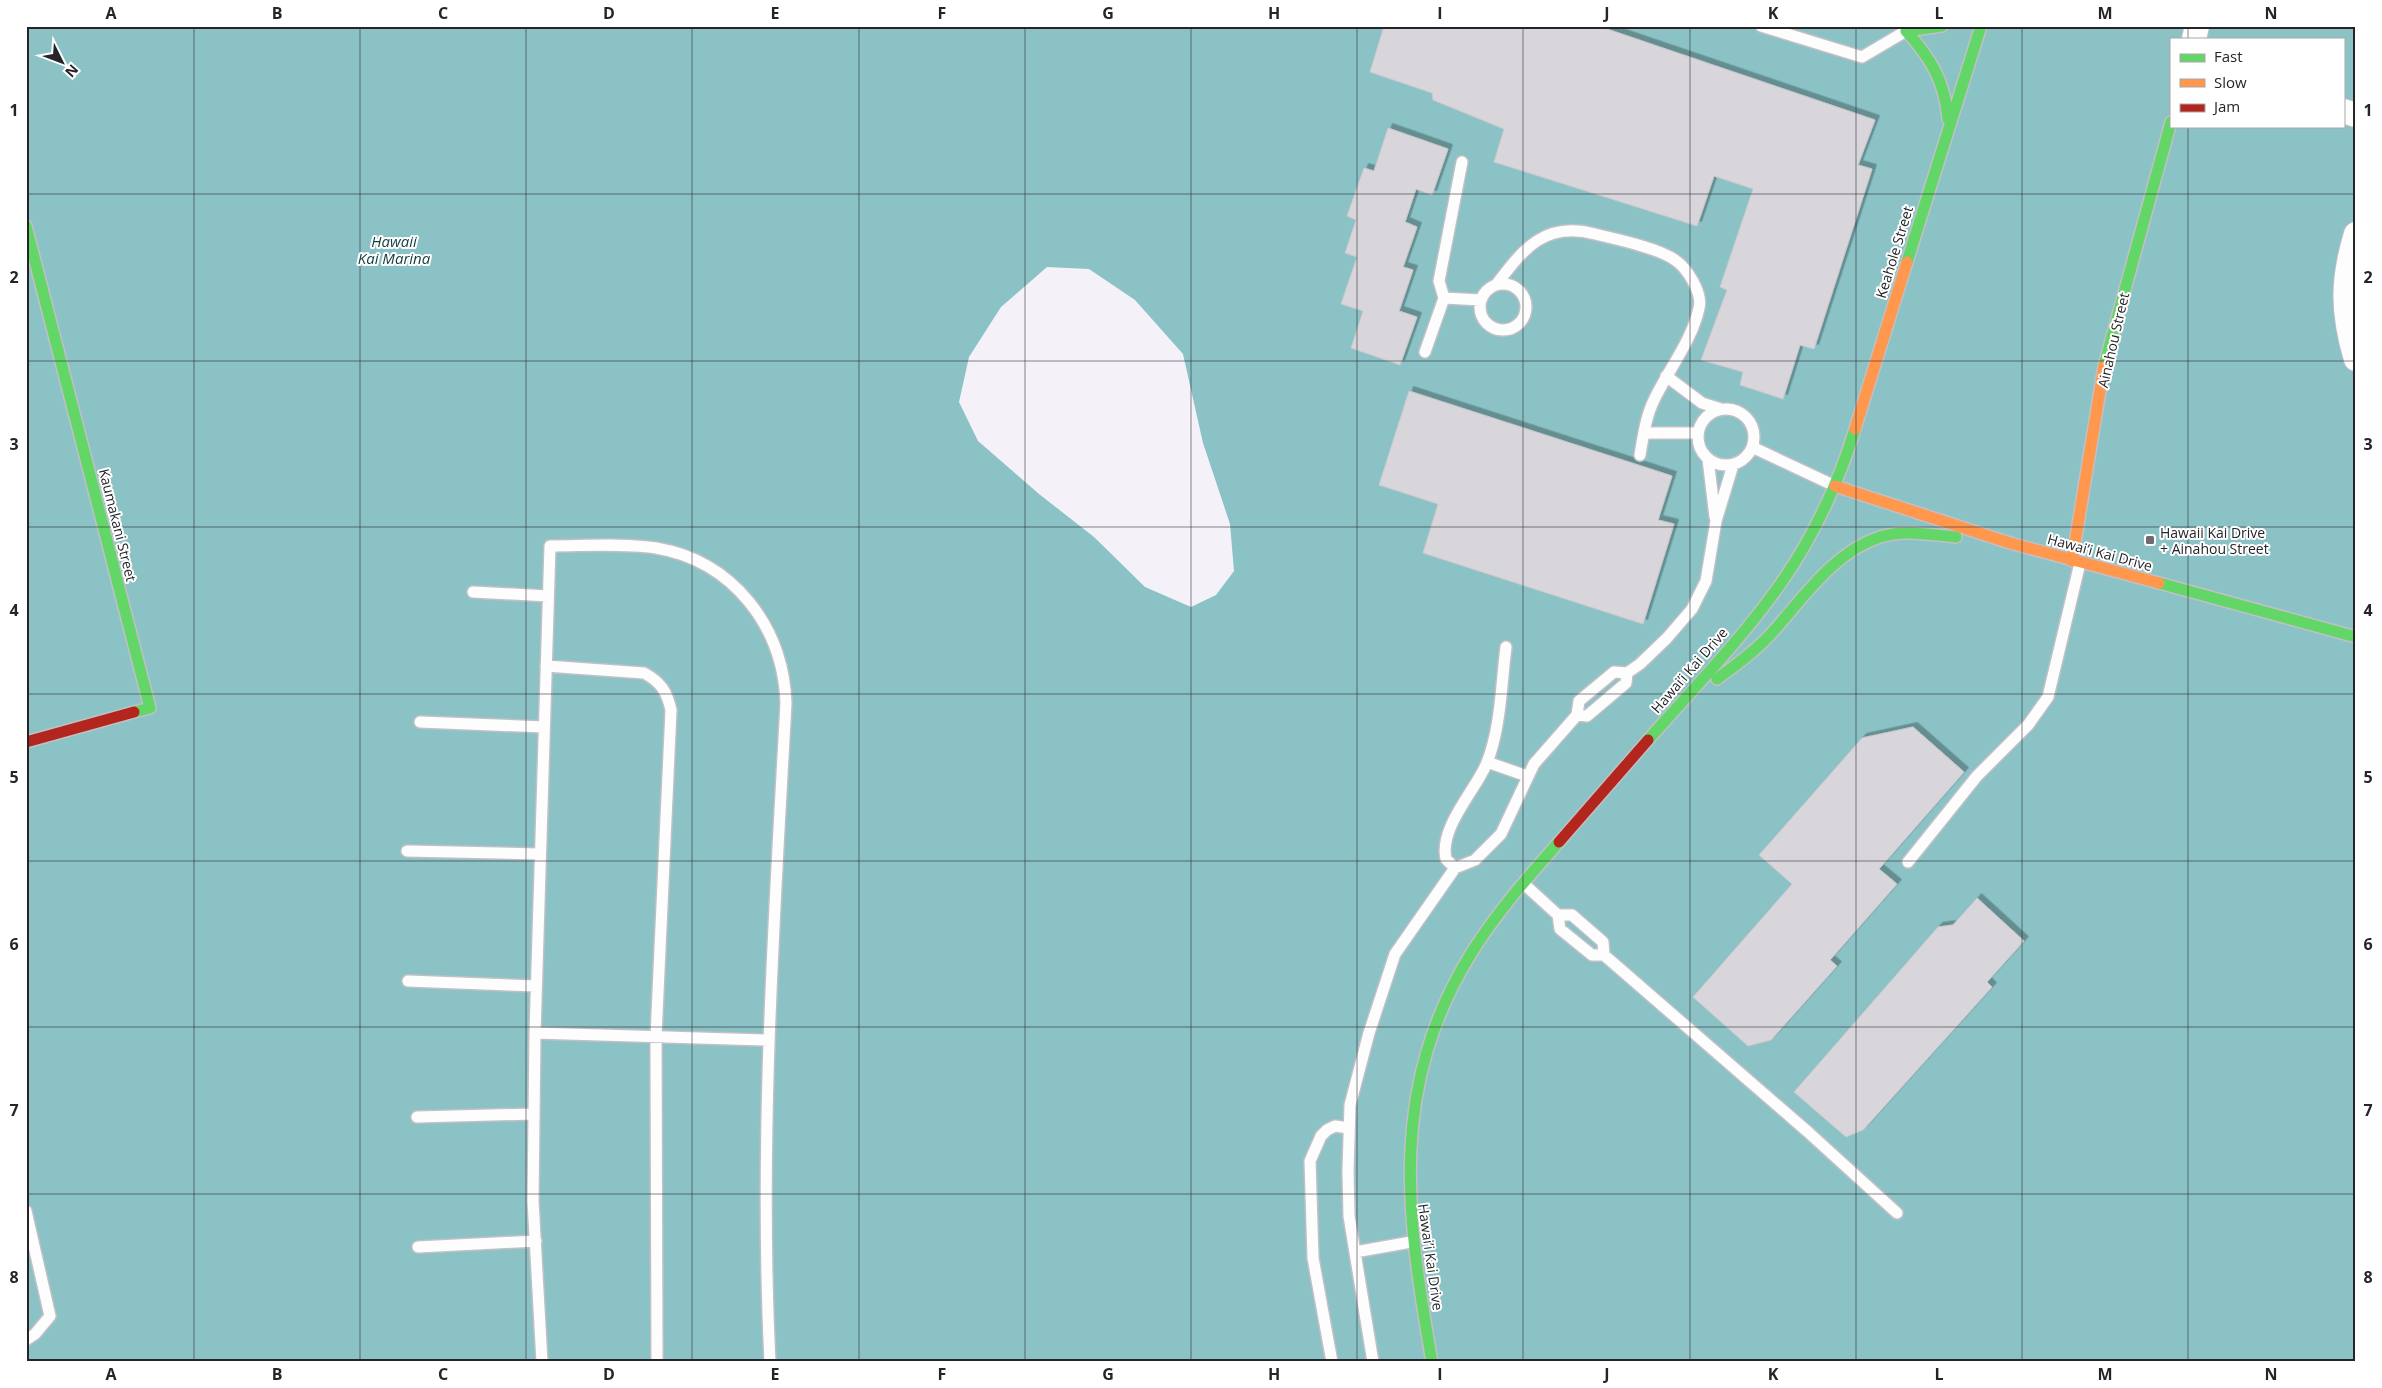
<svg xmlns="http://www.w3.org/2000/svg" width="2382" height="1388" font-family="'Open Sans',sans-serif">
	<defs>
		<filter id="shadow"><feDropShadow dx="4.5" dy="-4.5" stdDeviation="0" flood-color="#0004"/></filter>
	</defs>
	<rect width="100%" height="100%" fill="#f4f1f8"/>
	<!-- water -->
	<path fill="#8ac2c6" fill-rule="evenodd" d="M 26,26 L 2356,26 L 2356,1362 L 26,1362 ZM 2171,39 L 2343,39 L 2343,126 L 2171,126 ZM 1047,267 L 1089,269 L 1135,300 L 1183,354 L 1203,443 L 1230,524 L 1234,571 L 1216,595 L 1191,607 L 1145,587 L 1094,537 L 1039,494 L 978,441 L 959,402 L 969,357 L 1001,307 Z"/>
	<!-- building -->
	<path fill="#d8d6db" stroke="#cbc8cd" filter="url(#shadow)" d="M 1384,26 L 1598,26 L 1875,120 L 1858,165 L 1872,169 L 1814,349 L 1800,345 L 1783,399 L 1740,385 L 1743,372 L 1701,360 L 1727,290 L 1720,287 L 1753,189 L 1714,176 L 1697,226 L 1494,162 L 1504,129 L 1433,100 L 1432,93 L 1370,72 Z
		M 1388,128 L 1448,149 L 1432,195 L 1416,189 L 1405,222 L 1417,227 L 1403,267 L 1413,270 L 1399,311 L 1417,317 L 1400,365 L 1351,348 L 1363,311 L 1341,304 L 1357,257 L 1345,253 L 1356,220 L 1347,216 L 1364,168 L 1374,171 Z
		M 1409,391 L 1672,476 L 1658,520 L 1674,524 L 1643,624 L 1423,553 L 1438,504 L 1379,485 Z
		M 1913,727 L 1964,772 L 1879,869 L 1897,884 L 1830,960 L 1837,966 L 1771,1040 L 1748,1046 L 1693,997 L 1792,884 L 1759,855 L 1862,738 Z
		M 1977,898 L 2024,941 L 1987,982 L 1992,987 L 1863,1130 L 1846,1137 L 1794,1092 L 1938,927 L 1953,925 Z"/>
	<g fill="none" stroke-linecap="round" stroke-linejoin="round">
		<!-- lane casing -->
		<g stroke="#c2c0c5" stroke-width="14">
			<path id="lane" d="M 1761,26 L 1862,57 L 1906,31
				M1480 307a23 23 0 1 1 46 0a23 23 0 1 1-46 0Z
				M 1496,285 C 1524,248 1545,221 1595,234 C 1615,239 1659,248 1675,260 C 1687,268 1703,293 1699,308 C 1692,341 1668,370 1654,400 C 1646,416 1643,437 1640,455
				M 1444,298 L 1439,281 L 1462,162
				M 1425,352 L 1444,298 L 1481,300
				M 1666,376 L 1702,403 L 1721,409
				M1698 437a28 28 0 1 1 56 0a28 28 0 1 1-56 0Z
				M 1644,433 L 1698,433
				M 1752,447 L 1835,486
				M 1708,459 L 1715,517
				M 473,592 L 548,596
				M 546,666 L 644,673 C 661,682 667,692 671,710 L 656,1036 L 657,1362
				M 1577,715 L 1587,716 L 1626,683 L 1627,673
				M 420,722 L 544,727
				M 1487,762 L 1527,776
				M 407,851 L 540,854
				M 1908,862 L 1977,776 L 2028,725 L 2048,697 L 2080,563
				M 1455,868 L 1446,859 C 1439,828 1474,792 1486,765 C 1501,729 1501,686 1506,647
				M 1524,884 L 1558,915 L 1560,929 L 1592,955 L 1604,955 L 1808,1132 L 1897,1213
				M 1558,915 L 1572,915 L 1603,942 L 1604,955
				M 408,981 L 536,986
				M 535,1033 L 768,1040
				M 417,1117 L 534,1114
				M 26,1211 L 50,1316 L 35,1334 L 26,1340
				M 418,1247 L 536,1241
				M 1355,1252 L 1411,1242
				M 542,1362 L 533,1201 L 535,1033 L 550,546 C 583,546 624,543 656,548 C 733,561 783,626 786,703 C 774,922 759,1142 770,1362
				M 1332,1362 L 1313,1258 L 1310,1161 L 1321,1136 L 1327,1130 L 1335,1126 L 1349,1128
				M 1373,1362 L 1349,1216 L 1348,1171 L 1350,1105 L 1369,1033 L 1395,954 L 1455,868 L 1475,860 L 1501,834 L 1534,764 L 1577,715 L 1579,701 L 1614,672 L 1627,673 L 1640,664 L 1667,638 L 1692,609 L 1706,581 L 1716,521 L 1733,465"/>
		</g>
		<!-- street casing -->
		<g stroke="#c2c0c5" stroke-width="26">
			<path id="street" d="M 2194,39 L 2197,26
				M 2343,111 L 2356,115
				M 2356,234 C 2342,280 2342,312 2356,359"/>
		</g>
		<!-- fast casing -->
		<g stroke="#c2c0c5" stroke-width="14">
			<path id="fast" d="M 1906,31 C 1931,58 1945,82 1948,119
				M 1906,31 L 1942,26
				M 26,226 L 150,708 L 134,712
				M 1907,262 L 1981,26
				M 2104,366 L 2171,122
				M 2159,583 L 2356,637
				M 1717,679 C 1736,665 1754,652 1770,635 C 1802,600 1833,552 1880,537 C 1904,529 1932,535 1956,537
				M 1648,740 C 1692,690 1740,641 1779,586 C 1813,538 1838,484 1855,429
				M 1432,1362 C 1406,1214 1388,1087 1472,952 C 1497,912 1528,877 1559,842"/>
		</g>
		<!-- slow casing -->
		<g stroke="#c2c0c5" stroke-width="14">
			<path id="slow" d="M 1855,429 L 1907,262
				M 1835,486 L 2010,543 L 2159,583
				M 2072,561 L 2104,366"/>
		</g>
		<!-- jam casing -->
		<g stroke="#c2c0c5" stroke-width="14">
			<path id="jam" d="M 26,742 L 134,712
				M 1559,842 L 1648,740"/>
		</g>
		<!-- lane -->
		<use href="#lane" stroke="#fdfdfe" stroke-width="11"/>
		<!-- street -->
		<use href="#street" stroke="#fdfdfe" stroke-width="24"/>
		<!-- fast -->
		<use href="#fast" stroke="#63d668" stroke-width="11"/>
		<!-- slow -->
		<use href="#slow" stroke="#ff974d" stroke-width="11"/>
		<!-- jam -->
		<use href="#jam" stroke="#b3261e" stroke-width="11"/>
	</g>
	<!-- grid -->
	<path fill="none" stroke="#262428" stroke-width="1" stroke-opacity="0.55" d="M 194,26 L 194,1362M 360,26 L 360,1362M 526,26 L 526,1362M 692,26 L 692,1362M 859,26 L 859,1362M 1025,26 L 1025,1362M 1191,26 L 1191,1362M 1357,26 L 1357,1362M 1523,26 L 1523,1362M 1690,26 L 1690,1362M 1856,26 L 1856,1362M 2022,26 L 2022,1362M 2188,26 L 2188,39M 2188,126 L 2188,1362M 26,194 L 2356,194M 26,361 L 2356,361M 26,527 L 2356,527M 26,694 L 2356,694M 26,861 L 2356,861M 26,1027 L 2356,1027M 26,1194 L 2356,1194"/>
	<!-- markers -->
	<rect fill="#6e6c71" stroke="#fff" stroke-width="2" x="2145" y="535" width="10" height="10" rx="2.5"/>
	<g text-anchor="middle" dominant-baseline="central" stroke-width="4" stroke-linejoin="round" paint-order="stroke">
		<!-- street labels -->
		<g font-size="14" fill="#262428" stroke="#fff">
			<text transform="translate(1894 252) rotate(-73)">Keahole Street</text>
			<text transform="translate(2113 340) rotate(-77)">Ainahou Street</text>
			<text transform="translate(118 525) rotate(76)">Kaumakani Street</text>
			<text transform="translate(2100 552) rotate(15)">Hawai’i Kai Drive</text>
			<text transform="translate(1689 670) rotate(-49)">Hawai’i Kai Drive</text>
			<text transform="translate(1431 1257) rotate(82)">Hawai’i Kai Drive</text>
		</g>
		<!-- poi labels -->
		<g font-size="14" fill="#262428" stroke="#fff" text-anchor="start">
			<text x="2160" y="532">Hawaii Kai Drive<tspan x="2160" dy="16">+ Ainahou Street</tspan></text>
		</g>
		<!-- water labels -->
		<g font-size="15" font-style="italic" fill="#143c3e" stroke="#fff">
			<text x="394" y="241">Hawaii<tspan x="394" dy="17">Kai Marina</tspan></text>
		</g>
	</g>
	<!-- border -->
	<rect width="2382" height="1388" fill="none" stroke="#ffffff" stroke-width="55"/>
	<!-- legend -->
	<rect x="2170" y="38" width="175" height="90" fill="#ffffff" stroke="#a8a7a9"/>
	<rect x="2180" y="54" width="25" height="8" fill="#63d668" stroke="#a8a7a9"/>
	<text x="2214" y="62" font-size="15" fill="#262428">Fast</text>
	<rect x="2180" y="79" width="25" height="8" fill="#ff974d" stroke="#a8a7a9"/>
	<text x="2214" y="88" font-size="15" fill="#262428">Slow</text>
	<rect x="2180" y="104" width="25" height="8" fill="#b3261e" stroke="#a8a7a9"/>
	<text x="2214" y="112" font-size="15" fill="#262428">Jam</text>
	<!-- north arrow -->
	<g transform="translate(62 62) rotate(132)" stroke="#ffffff" stroke-width="4" paint-order="stroke">
	<path d="M0-4L9 19L0 12L-9 19Z" fill="#262428"/>
	<text y="-8" font-size="14" font-weight="bold" text-anchor="middle" fill="#262428">N</text>
	</g>
	<rect x="28" y="28" width="2326" height="1332" fill="none" stroke="#262428" stroke-width="2"/>
	<g font-size="16" text-anchor="middle" font-weight="bold" fill="#262428">
		<text x="111" y="19">A</text>
		<text x="277" y="19">B</text>
		<text x="443" y="19">C</text>
		<text x="609" y="19">D</text>
		<text x="775" y="19">E</text>
		<text x="942" y="19">F</text>
		<text x="1108" y="19">G</text>
		<text x="1274" y="19">H</text>
		<text x="1440" y="19">I</text>
		<text x="1607" y="19">J</text>
		<text x="1773" y="19">K</text>
		<text x="1939" y="19">L</text>
		<text x="2105" y="19">M</text>
		<text x="2271" y="19">N</text>
		<text x="14" y="116">1</text>
		<text x="2368" y="116">1</text>
		<text x="14" y="283">2</text>
		<text x="2368" y="283">2</text>
		<text x="14" y="450">3</text>
		<text x="2368" y="450">3</text>
		<text x="14" y="616">4</text>
		<text x="2368" y="616">4</text>
		<text x="14" y="783">5</text>
		<text x="2368" y="783">5</text>
		<text x="14" y="950">6</text>
		<text x="2368" y="950">6</text>
		<text x="14" y="1116">7</text>
		<text x="2368" y="1116">7</text>
		<text x="14" y="1283">8</text>
		<text x="2368" y="1283">8</text>
		<text x="111" y="1380">A</text>
		<text x="277" y="1380">B</text>
		<text x="443" y="1380">C</text>
		<text x="609" y="1380">D</text>
		<text x="775" y="1380">E</text>
		<text x="942" y="1380">F</text>
		<text x="1108" y="1380">G</text>
		<text x="1274" y="1380">H</text>
		<text x="1440" y="1380">I</text>
		<text x="1607" y="1380">J</text>
		<text x="1773" y="1380">K</text>
		<text x="1939" y="1380">L</text>
		<text x="2105" y="1380">M</text>
		<text x="2271" y="1380">N</text>
	</g>
</svg>
